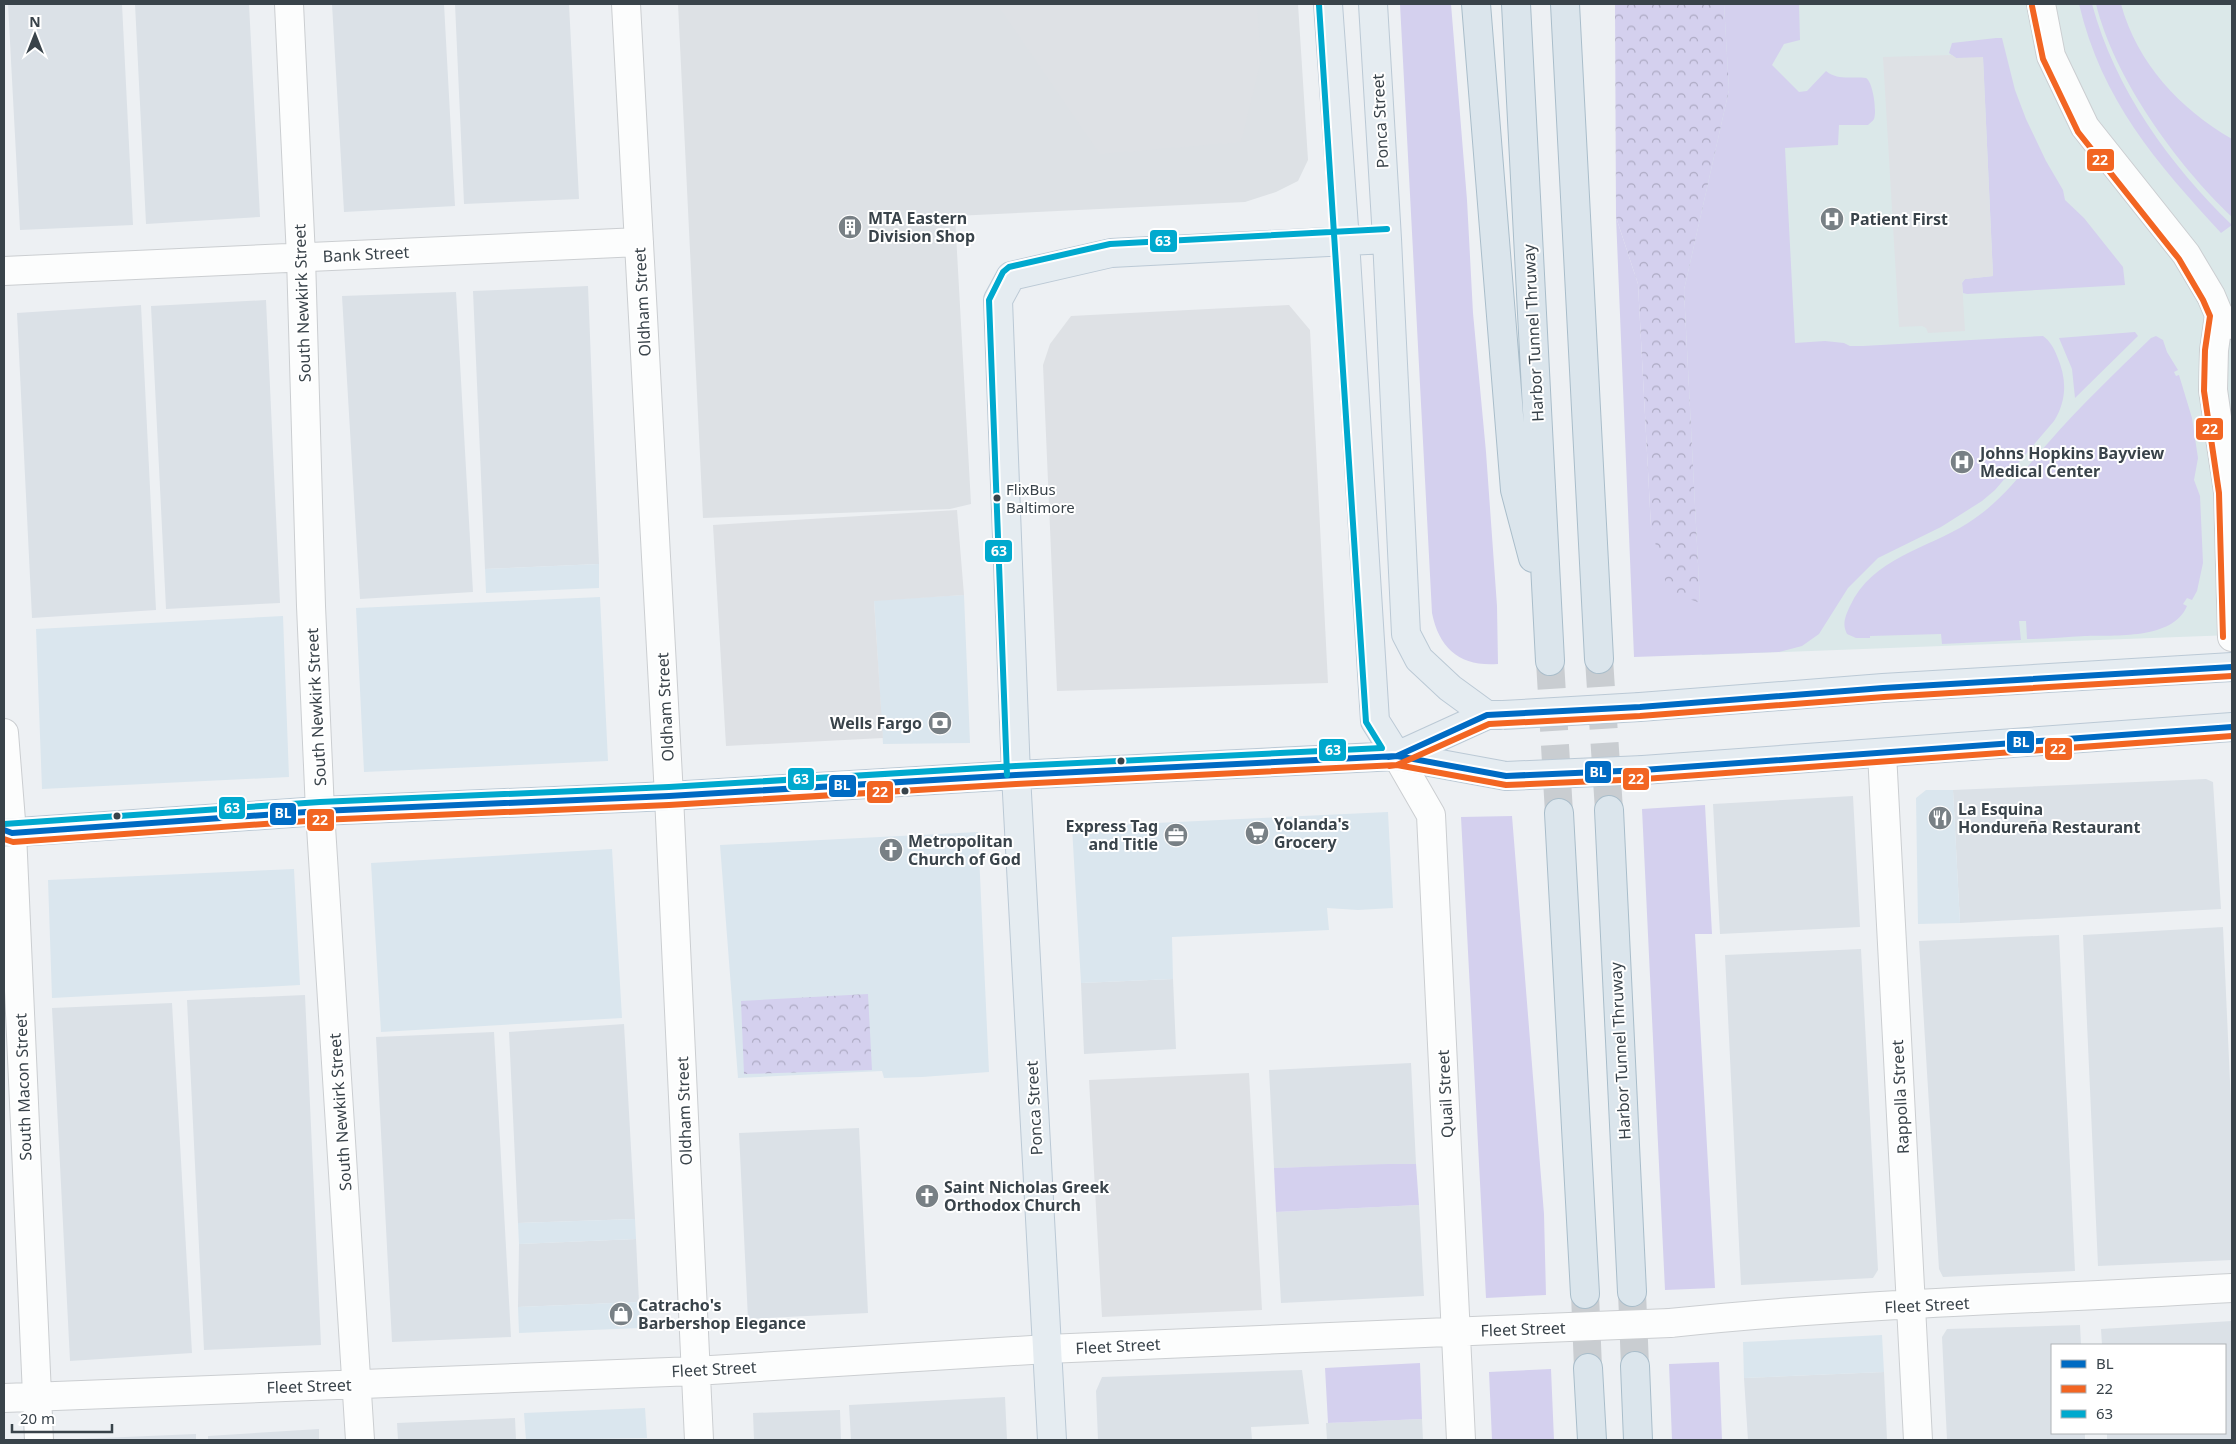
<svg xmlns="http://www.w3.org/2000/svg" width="2236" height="1444" font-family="'Noto Sans',sans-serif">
	<defs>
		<pattern id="forest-crowns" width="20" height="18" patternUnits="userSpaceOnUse" patternTransform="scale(1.25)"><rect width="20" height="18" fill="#d4d0ee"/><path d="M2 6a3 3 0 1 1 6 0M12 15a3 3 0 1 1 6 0" fill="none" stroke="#adaac3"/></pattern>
	</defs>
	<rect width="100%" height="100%" fill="#edf0f3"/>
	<!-- residential -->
	<path fill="#dbe1e7" d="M 8,4 L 122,4 L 133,225 L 20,230 Z
		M 135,4 L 249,4 L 260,217 L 146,224 Z
		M 332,4 L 444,4 L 455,206 L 344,212 Z
		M 455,4 L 569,4 L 579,199 L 464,204 Z
		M 588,286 L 599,564 L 485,569 L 473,291 Z
		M 456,292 L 473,592 L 360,599 L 342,296 Z
		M 266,300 L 280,603 L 166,609 L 151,306 Z
		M 141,305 L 156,610 L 32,618 L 17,313 Z
		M 2206,779 L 2213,782 L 2221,909 L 1960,923 L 1953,790 Z
		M 1853,796 L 1860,927 L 1720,934 L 1713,804 Z
		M 2223,927 L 2232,1126 L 2232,1260 L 2098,1266 L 2083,935 Z
		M 2059,935 L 2075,1271 L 1943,1277 L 1939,1269 L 1919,941 Z
		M 1861,949 L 1878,1270 L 1873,1278 L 1741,1285 L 1725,955 Z
		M 1173,979 L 1176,1049 L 1084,1054 L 1081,983 Z
		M 305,995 L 321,1345 L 204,1350 L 187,1000 Z
		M 172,1003 L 192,1353 L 70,1361 L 52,1008 Z
		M 624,1024 L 635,1219 L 518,1223 L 509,1032 Z
		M 494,1032 L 511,1337 L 392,1342 L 376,1037 Z
		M 1411,1063 L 1416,1164 L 1274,1168 L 1269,1070 Z
		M 859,1128 L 868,1313 L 748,1319 L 739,1133 Z
		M 1419,1205 L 1424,1296 L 1281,1303 L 1276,1212 Z
		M 636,1239 L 639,1302 L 518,1307 L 519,1244 Z
		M 2232,1321 L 2232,1440 L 2107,1440 L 2107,1433 L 2225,1433 L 2225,1345 L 2102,1345 L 2101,1329 Z
		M 2080,1325 L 2081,1345 L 2052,1345 L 2052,1433 L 2085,1433 L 2085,1440 L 1947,1440 L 1942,1337 L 1947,1329 Z
		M 1302,1370 L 1309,1424 L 1251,1427 L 1252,1440 L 1098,1440 L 1096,1391 L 1102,1377 Z
		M 1884,1372 L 1887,1440 L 1748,1440 L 1744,1378 Z
		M 1005,1397 L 1007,1440 L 851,1440 L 849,1405 Z
		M 840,1410 L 841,1440 L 754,1440 L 753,1413 Z
		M 515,1418 L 516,1440 L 398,1440 L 397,1423 Z
		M 1422,1419 L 1423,1440 L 1327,1440 L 1326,1423 Z
		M 319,1429 L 319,1440 L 208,1440 L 208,1436 Z
		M 196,1434 L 196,1440 L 77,1440 L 77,1439 Z"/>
	<!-- commercial -->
	<path fill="#dae6ee" d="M 599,564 L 599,588 L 486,593 L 485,569 Z
		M 964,595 L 970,743 L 883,744 L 874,600 Z
		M 600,597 L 608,761 L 364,772 L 356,608 Z
		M 283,616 L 289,777 L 42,789 L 36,629 Z
		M 1926,790 L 1953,790 L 1960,923 L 1918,924 L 1916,798 Z
		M 1388,812 L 1393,908 L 1358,910 L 1327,908 L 1329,930 L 1172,937 L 1173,979 L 1081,983 L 1072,827 Z
		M 978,832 L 989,1072 L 922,1077 L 884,1078 L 882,1071 L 738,1078 L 720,845 Z
		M 612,849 L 622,1018 L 381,1032 L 371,863 Z
		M 294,869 L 300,985 L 52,998 L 48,880 Z
		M 635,1219 L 636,1239 L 519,1244 L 518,1223 Z
		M 639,1302 L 640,1328 L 519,1333 L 518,1307 Z
		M 1882,1335 L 1884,1372 L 1744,1378 L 1743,1342 Z
		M 645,1408 L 647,1438 L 526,1440 L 524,1413 Z"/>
	<!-- industrial -->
	<path fill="#dde1e5" d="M 678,4 L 1298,4 L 1308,160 L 1298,181 L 1276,192 L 1245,202 L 955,216 L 971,504 L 950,509 L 703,518 Z"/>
	<!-- medical -->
	<path fill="#dbe8e9" d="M 1724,4 L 2232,4 L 2232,635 L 1702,655 L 1684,290 Z"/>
	<!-- grass -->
	<path fill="#d4d0ee" d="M 1400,4 L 1451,4 L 1467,200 L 1473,313 L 1486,452 L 1497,606 L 1498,664 C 1461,667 1439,649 1432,613 Z
		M 1724,4 L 1799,4 L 1800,40 L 1784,44 L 1772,65 L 1799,92 L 1807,91 L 1826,71 C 1838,81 1852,76 1866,78 C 1873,82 1877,111 1874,119 C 1873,121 1870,123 1868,125 L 1839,125 L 1838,145 L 1785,148 L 1795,343 L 1825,341 L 1844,343 L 1850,346 L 1863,346 L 2043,336 C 2050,341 2054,348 2057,356 C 2067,379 2067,400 2054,421 L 1995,490 L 1982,501 L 1941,527 L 1878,558 L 1848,588 L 1819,634 L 1802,646 L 1779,652 L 1634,657 L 1616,217 L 1638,284 L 1651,527 L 1700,603 L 1684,290 L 1729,90 Z
		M 2079,4 L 2092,4 C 2115,89 2169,164 2232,225 L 2221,233 C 2156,162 2102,101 2079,4 Z
		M 2096,4 L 2121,4 C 2137,63 2180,109 2232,139 L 2232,217 C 2177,165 2114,78 2096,4 Z
		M 1996,38 L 2002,38 L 2015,90 L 2026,119 L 2046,161 L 2063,190 L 2065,200 L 2084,218 L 2123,267 L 2125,285 L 1967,294 L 1963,293 L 1962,283 L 1965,279 L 1993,276 L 1983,58 L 1956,58 L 1949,53 L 1952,43 Z
		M 2135,332 L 2138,336 L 2075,398 L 2072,369 L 2059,338 Z
		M 2156,336 L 2163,340 L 2167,352 L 2178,370 L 2174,372 L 2176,376 L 2179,375 L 2192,418 L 2198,458 L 2194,480 L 2200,496 L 2203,563 L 2197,591 L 2192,600 L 2187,598 L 2183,604 L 2187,606 C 2173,640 2114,635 2085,636 C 2066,637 2046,639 2027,639 L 2026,621 L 2019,621 L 2021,640 L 1942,644 L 1941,634 L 1870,636 L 1870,638 L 1856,638 L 1847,634 C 1842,624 1845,617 1850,606 C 1872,558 1927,549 1968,523 C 2004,500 2020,474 2048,443 C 2080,406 2116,372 2151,338 Z
		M 1705,805 L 1712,934 L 1695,934 L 1715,1288 L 1665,1290 L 1642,809 Z
		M 1512,816 L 1544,1214 L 1546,1295 L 1486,1298 L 1461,817 Z
		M 1388,1164 L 1416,1164 L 1419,1205 L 1276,1212 L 1274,1168 Z
		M 1719,1362 L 1722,1440 L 1672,1440 L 1669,1364 Z
		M 1420,1363 L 1422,1419 L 1328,1423 L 1325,1368 Z
		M 1551,1369 L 1554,1440 L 1492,1440 L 1489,1372 Z"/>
	<!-- forest -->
	<path fill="url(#forest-crowns)" d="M 1615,4 L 1724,4 L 1729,90 L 1684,290 L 1700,603 L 1668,591 L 1651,527 L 1638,284 L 1616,217 Z
		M 868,994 L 872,1070 L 744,1074 L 741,1001 Z"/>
	<!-- parking -->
	<path fill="#dee1e5" d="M 997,4 L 1257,4 L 1261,60 L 1241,142 L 1100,154 Z
		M 1952,55 L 1956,58 L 1983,57 L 1993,276 L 1965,279 L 1962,282 L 1965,331 L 1928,333 L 1926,328 L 1922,326 L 1899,327 L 1883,57 Z
		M 1289,305 L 1310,330 L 1328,683 L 1057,691 L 1043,365 L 1050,344 L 1071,316 Z
		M 957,510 L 964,595 L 874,601 L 883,738 L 726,746 L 713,525 Z
		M 1249,1073 L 1262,1310 L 1102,1317 L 1089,1080 Z"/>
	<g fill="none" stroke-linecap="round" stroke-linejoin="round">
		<!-- highway-tunnel -->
		<path stroke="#c9cdd1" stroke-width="28" stroke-dasharray="28 14" stroke-linecap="butt" d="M 1599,659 L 1609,810
			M 1550,661 L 1559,813
			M 1632,1292 L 1635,1366
			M 1585,1294 L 1588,1368"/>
		<!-- minor casing -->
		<g stroke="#cbced1" stroke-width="30">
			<path id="minor" d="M 289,4 L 301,257 L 311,606 L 320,811 L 360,1440
				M 626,4 L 669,796 L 699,1440
				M 2041,4 L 2051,56 L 2085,127 L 2186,254 L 2211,296 L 2219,315 L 2232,325
				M 4,271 L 639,242
				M 2219,315 L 2214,350 L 2213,390 L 2228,492 L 2232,637
				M 4,733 L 12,833 L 39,1440
				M 1882,753 L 1918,1440
				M 1397,756 L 1431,815 L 1461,1440
				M 1670,1323 C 1857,1303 2045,1299 2232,1288
				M 4,1398 L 695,1371 L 1047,1349 L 1544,1328"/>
		</g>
		<!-- major casing -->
		<g stroke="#bbc9d5" stroke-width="30">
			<path id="major" d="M 1328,4 L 1345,241 L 1375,721 L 1397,756
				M 1373,4 L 1387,239 L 1406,634 L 1419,659 L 1450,688 L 1487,715
				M 1640,707 L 1883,688 L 2232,667
				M 1397,756 L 1487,715 L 1501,715
				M 1643,770 L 2232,727
				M 4,833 L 320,811 L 669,796 L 1016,775 L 1397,756 L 1506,776
				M 1052,1440 L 1016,775 L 998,300 L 1011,276 L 1111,253 L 1387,239"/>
		</g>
		<!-- highway casing -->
		<g stroke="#a9bdca" stroke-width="30">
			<path id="highway" d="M 1476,4 L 1515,490 L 1533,558
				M 1516,4 L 1550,661
				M 1565,4 L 1599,659
				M 1609,810 L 1632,1292
				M 1559,813 L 1585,1294
				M 1635,1366 L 1638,1440
				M 1588,1368 L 1592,1440"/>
		</g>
		<!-- minor -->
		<use href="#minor" stroke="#fcfdfd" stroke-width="28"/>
		<!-- major -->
		<use href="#major" stroke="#e5ecf1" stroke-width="28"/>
		<!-- highway -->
		<use href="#highway" stroke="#dbe5ec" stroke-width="28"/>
		<!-- minor-bridge casing -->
		<g stroke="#cbced1" stroke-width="30" stroke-linecap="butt">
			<path id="minor-bridge" d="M 1544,1328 L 1670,1323"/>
		</g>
		<!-- major-bridge casing -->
		<g stroke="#bbc9d5" stroke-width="30" stroke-linecap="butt">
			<path id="major-bridge" d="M 1503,715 L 1640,707
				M 1506,776 L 1643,770"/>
		</g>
		<!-- minor-bridge -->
		<use href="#minor-bridge" stroke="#fcfdfd" stroke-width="28"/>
		<!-- major-bridge -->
		<use href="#major-bridge" stroke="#e5ecf1" stroke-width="28"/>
		<!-- bus-1 casing -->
		<g stroke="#fff" stroke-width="10">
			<path id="bus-1" d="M 1388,757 L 1397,756 L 1506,776 L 1643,770 L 2232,727
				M 4,830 L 12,833 L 320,811 L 669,796 L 1016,775 L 1397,756 L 1487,715 L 1640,707 L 1883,688 L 2232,667"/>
		</g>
		<!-- bus-2 casing -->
		<g stroke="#fff" stroke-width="10">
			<path id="bus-2" d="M 2032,6 L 2043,59 L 2078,132 L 2179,259 L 2203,300 L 2210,316 L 2205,350 L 2204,391 L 2219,493 L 2223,637
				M 1389,766 L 1397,765 L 1506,785 L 1644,779 L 2232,736
				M 4,839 L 13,842 L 320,820 L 669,805 L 1016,784 L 1397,765 L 1489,724 L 1640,716 L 1884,697 L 2232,676"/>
		</g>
		<!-- bus-3 casing -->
		<g stroke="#fff" stroke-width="10">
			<path id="bus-3" d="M 1007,775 L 989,300 L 1003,272 L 1009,267 L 1110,244 L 1387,229
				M 4,824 L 320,802 L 669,787 L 1016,766 L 1382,748 L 1366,722 L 1319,5"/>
		</g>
		<!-- bus-1 -->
		<use href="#bus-1" stroke="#006bc3" stroke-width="6"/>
		<!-- bus-2 -->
		<use href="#bus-2" stroke="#f26522" stroke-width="6"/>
		<!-- bus-3 -->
		<use href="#bus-3" stroke="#00a9ce" stroke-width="6"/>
	</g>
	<!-- icons -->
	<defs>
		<g id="hospital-disc" transform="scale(1.25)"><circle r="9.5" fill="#788085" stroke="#fff"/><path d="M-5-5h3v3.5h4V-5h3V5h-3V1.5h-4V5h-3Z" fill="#fff"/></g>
		<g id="building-disc" transform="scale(1.25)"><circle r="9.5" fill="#788085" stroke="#fff"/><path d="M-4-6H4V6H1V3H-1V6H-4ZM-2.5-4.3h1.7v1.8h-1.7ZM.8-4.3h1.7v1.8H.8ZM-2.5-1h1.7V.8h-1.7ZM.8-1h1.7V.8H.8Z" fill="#fff"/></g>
		<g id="bank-disc" transform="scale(1.25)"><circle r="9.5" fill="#788085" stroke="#fff"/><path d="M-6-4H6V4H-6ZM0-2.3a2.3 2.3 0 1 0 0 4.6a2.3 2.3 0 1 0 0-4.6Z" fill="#fff"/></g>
		<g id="restaurant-disc" transform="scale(1.25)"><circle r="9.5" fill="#788085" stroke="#fff"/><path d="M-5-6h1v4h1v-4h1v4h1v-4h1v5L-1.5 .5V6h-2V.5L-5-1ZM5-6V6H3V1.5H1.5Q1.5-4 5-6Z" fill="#fff"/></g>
		<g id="supermarket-disc" transform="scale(1.25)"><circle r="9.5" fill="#788085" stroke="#fff"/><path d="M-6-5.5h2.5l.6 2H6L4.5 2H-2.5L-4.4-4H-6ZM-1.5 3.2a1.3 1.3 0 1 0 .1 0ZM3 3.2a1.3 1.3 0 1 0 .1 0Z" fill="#fff"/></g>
		<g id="office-disc" transform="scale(1.25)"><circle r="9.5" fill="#788085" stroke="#fff"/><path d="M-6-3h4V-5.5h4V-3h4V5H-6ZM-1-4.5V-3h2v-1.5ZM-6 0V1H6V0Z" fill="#fff"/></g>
		<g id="church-disc" transform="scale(1.25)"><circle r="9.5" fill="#788085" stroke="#fff"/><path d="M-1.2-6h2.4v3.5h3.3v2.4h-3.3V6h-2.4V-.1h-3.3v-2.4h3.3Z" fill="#fff"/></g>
		<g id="shop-disc" transform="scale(1.25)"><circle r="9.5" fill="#788085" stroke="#fff"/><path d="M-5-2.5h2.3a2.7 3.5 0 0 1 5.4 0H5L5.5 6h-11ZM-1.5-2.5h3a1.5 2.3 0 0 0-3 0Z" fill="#fff"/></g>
	</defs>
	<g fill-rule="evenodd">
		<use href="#hospital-disc" x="1832" y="219"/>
		<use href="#building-disc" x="850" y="227"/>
		<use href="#hospital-disc" x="1962" y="462"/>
		<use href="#bank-disc" x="940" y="723"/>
		<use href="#restaurant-disc" x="1940" y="818"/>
		<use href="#supermarket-disc" x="1257" y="833"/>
		<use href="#office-disc" x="1176" y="835"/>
		<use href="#church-disc" x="891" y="850"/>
		<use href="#church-disc" x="927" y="1196"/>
		<use href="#shop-disc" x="621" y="1314"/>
	</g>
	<!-- markers -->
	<g fill="#39434a" stroke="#fff" stroke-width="2">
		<circle cx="997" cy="498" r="4.5"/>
		<circle cx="1121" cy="761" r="4.5"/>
		<circle cx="905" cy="791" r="4.5"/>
		<circle cx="117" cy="816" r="4.5"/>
	</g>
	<g text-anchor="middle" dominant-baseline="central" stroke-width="4" stroke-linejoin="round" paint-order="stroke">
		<!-- bus labels -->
		<g font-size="15" fill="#39434a" stroke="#fff" text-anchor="start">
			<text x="1006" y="489">FlixBus<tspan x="1006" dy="18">Baltimore</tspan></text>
		</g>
		<!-- street labels -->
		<g font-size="16" fill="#39434a" stroke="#fff">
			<text transform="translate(1380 121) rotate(-93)">Ponca Street</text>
			<text transform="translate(366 254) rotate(-3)">Bank Street</text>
			<text transform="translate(642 302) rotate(-93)">Oldham Street</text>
			<text transform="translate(302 303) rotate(-92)">South Newkirk Street</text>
			<text transform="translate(1533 333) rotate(-93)">Harbor Tunnel Thruway</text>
			<text transform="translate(316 707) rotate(-93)">South Newkirk Street</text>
			<text transform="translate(665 707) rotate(-93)">Oldham Street</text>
			<text transform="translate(1620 1051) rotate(-93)">Harbor Tunnel Thruway</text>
			<text transform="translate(23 1087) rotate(-92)">South Macon Street</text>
			<text transform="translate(1445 1094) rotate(-93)">Quail Street</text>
			<text transform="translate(1900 1097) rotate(-93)">Rappolla Street</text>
			<text transform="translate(1034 1108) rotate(-93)">Ponca Street</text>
			<text transform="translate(684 1111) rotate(-92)">Oldham Street</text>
			<text transform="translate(340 1112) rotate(-94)">South Newkirk Street</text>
			<text transform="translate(1927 1305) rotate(-3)">Fleet Street</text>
			<text transform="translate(1523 1329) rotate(-2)">Fleet Street</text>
			<text transform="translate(1118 1346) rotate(-3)">Fleet Street</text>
			<text transform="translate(714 1369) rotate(-3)">Fleet Street</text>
			<text transform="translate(309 1386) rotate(-2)">Fleet Street</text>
		</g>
		<!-- poi labels -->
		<g font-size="16" font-weight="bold" fill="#39434a" stroke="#fff" text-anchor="start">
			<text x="868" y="218">MTA Eastern<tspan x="868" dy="18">Division Shop</tspan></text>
			<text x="1850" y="219">Patient First</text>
			<text x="1980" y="453">Johns Hopkins Bayview<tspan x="1980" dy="18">Medical Center</tspan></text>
			<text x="922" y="723" text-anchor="end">Wells Fargo</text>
			<text x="1958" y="809">La Esquina<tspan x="1958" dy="18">Hondureña Restaurant</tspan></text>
			<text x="1274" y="824">Yolanda's<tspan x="1274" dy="18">Grocery</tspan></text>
			<text x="1158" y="826" text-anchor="end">Express Tag<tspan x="1158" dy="18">and Title</tspan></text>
			<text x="908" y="841">Metropolitan<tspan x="908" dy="18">Church of God</tspan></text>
			<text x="944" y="1187">Saint Nicholas Greek<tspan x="944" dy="18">Orthodox Church</tspan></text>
			<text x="638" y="1305">Catracho's<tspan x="638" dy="18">Barbershop Elegance</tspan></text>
		</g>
	</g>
	<g stroke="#fff" stroke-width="2">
		<rect x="2086" y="148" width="29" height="24" rx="5" fill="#f26522"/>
		<rect x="1149" y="229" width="29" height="24" rx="5" fill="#00a9ce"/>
		<rect x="2195" y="417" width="29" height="24" rx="5" fill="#f26522"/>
		<rect x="984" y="539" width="29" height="24" rx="5" fill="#00a9ce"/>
		<rect x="2006" y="730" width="29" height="24" rx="5" fill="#006bc3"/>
		<rect x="2044" y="737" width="29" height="24" rx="5" fill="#f26522"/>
		<rect x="1318" y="738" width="29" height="24" rx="5" fill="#00a9ce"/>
		<rect x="1584" y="760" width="28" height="24" rx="5" fill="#006bc3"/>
		<rect x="787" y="767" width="28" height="24" rx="5" fill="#00a9ce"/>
		<rect x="1622" y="767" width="28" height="24" rx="5" fill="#f26522"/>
		<rect x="828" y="774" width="29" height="24" rx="5" fill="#006bc3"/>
		<rect x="866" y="780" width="28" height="24" rx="5" fill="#f26522"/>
		<rect x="218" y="796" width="28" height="24" rx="5" fill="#00a9ce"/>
		<rect x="269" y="802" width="28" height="24" rx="5" fill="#006bc3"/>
		<rect x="306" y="808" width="29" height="24" rx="5" fill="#f26522"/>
	</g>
	<g font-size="14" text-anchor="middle" font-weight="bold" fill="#fff">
		<text x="2100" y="165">22</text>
		<text x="1163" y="246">63</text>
		<text x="2210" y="434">22</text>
		<text x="999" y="556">63</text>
		<text x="2021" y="747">BL</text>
		<text x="2058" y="754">22</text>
		<text x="1333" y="755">63</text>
		<text x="1598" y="777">BL</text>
		<text x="801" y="784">63</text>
		<text x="1636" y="784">22</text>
		<text x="842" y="790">BL</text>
		<text x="880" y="797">22</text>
		<text x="232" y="813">63</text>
		<text x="283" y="818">BL</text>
		<text x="320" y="825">22</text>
	</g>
	<!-- border -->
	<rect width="2236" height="1444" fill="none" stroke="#39434a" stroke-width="10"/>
	<!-- legend -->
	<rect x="2051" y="1344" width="175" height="90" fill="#ffffff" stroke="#b0b4b7"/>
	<rect x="2061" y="1360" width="25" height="8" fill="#006bc3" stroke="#b0b4b7"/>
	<text x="2096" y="1369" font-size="15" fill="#39434a">BL</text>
	<rect x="2061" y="1385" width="25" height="8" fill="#f26522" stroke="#b0b4b7"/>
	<text x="2096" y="1394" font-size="15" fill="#39434a">22</text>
	<rect x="2061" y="1410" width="25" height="8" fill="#00a9ce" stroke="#b0b4b7"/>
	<text x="2096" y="1419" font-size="15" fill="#39434a">63</text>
	<!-- north arrow -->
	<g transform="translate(35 35)" stroke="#ffffff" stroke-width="4" paint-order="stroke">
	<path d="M0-4L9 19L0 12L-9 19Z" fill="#39434a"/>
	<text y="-8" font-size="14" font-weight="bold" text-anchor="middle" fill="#39434a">N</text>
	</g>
	<!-- scale -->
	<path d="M12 1424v8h100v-8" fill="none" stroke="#39434a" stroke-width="2.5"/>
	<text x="20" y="1424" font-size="15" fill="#39434a" stroke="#ffffff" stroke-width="4" paint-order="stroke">20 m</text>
</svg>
